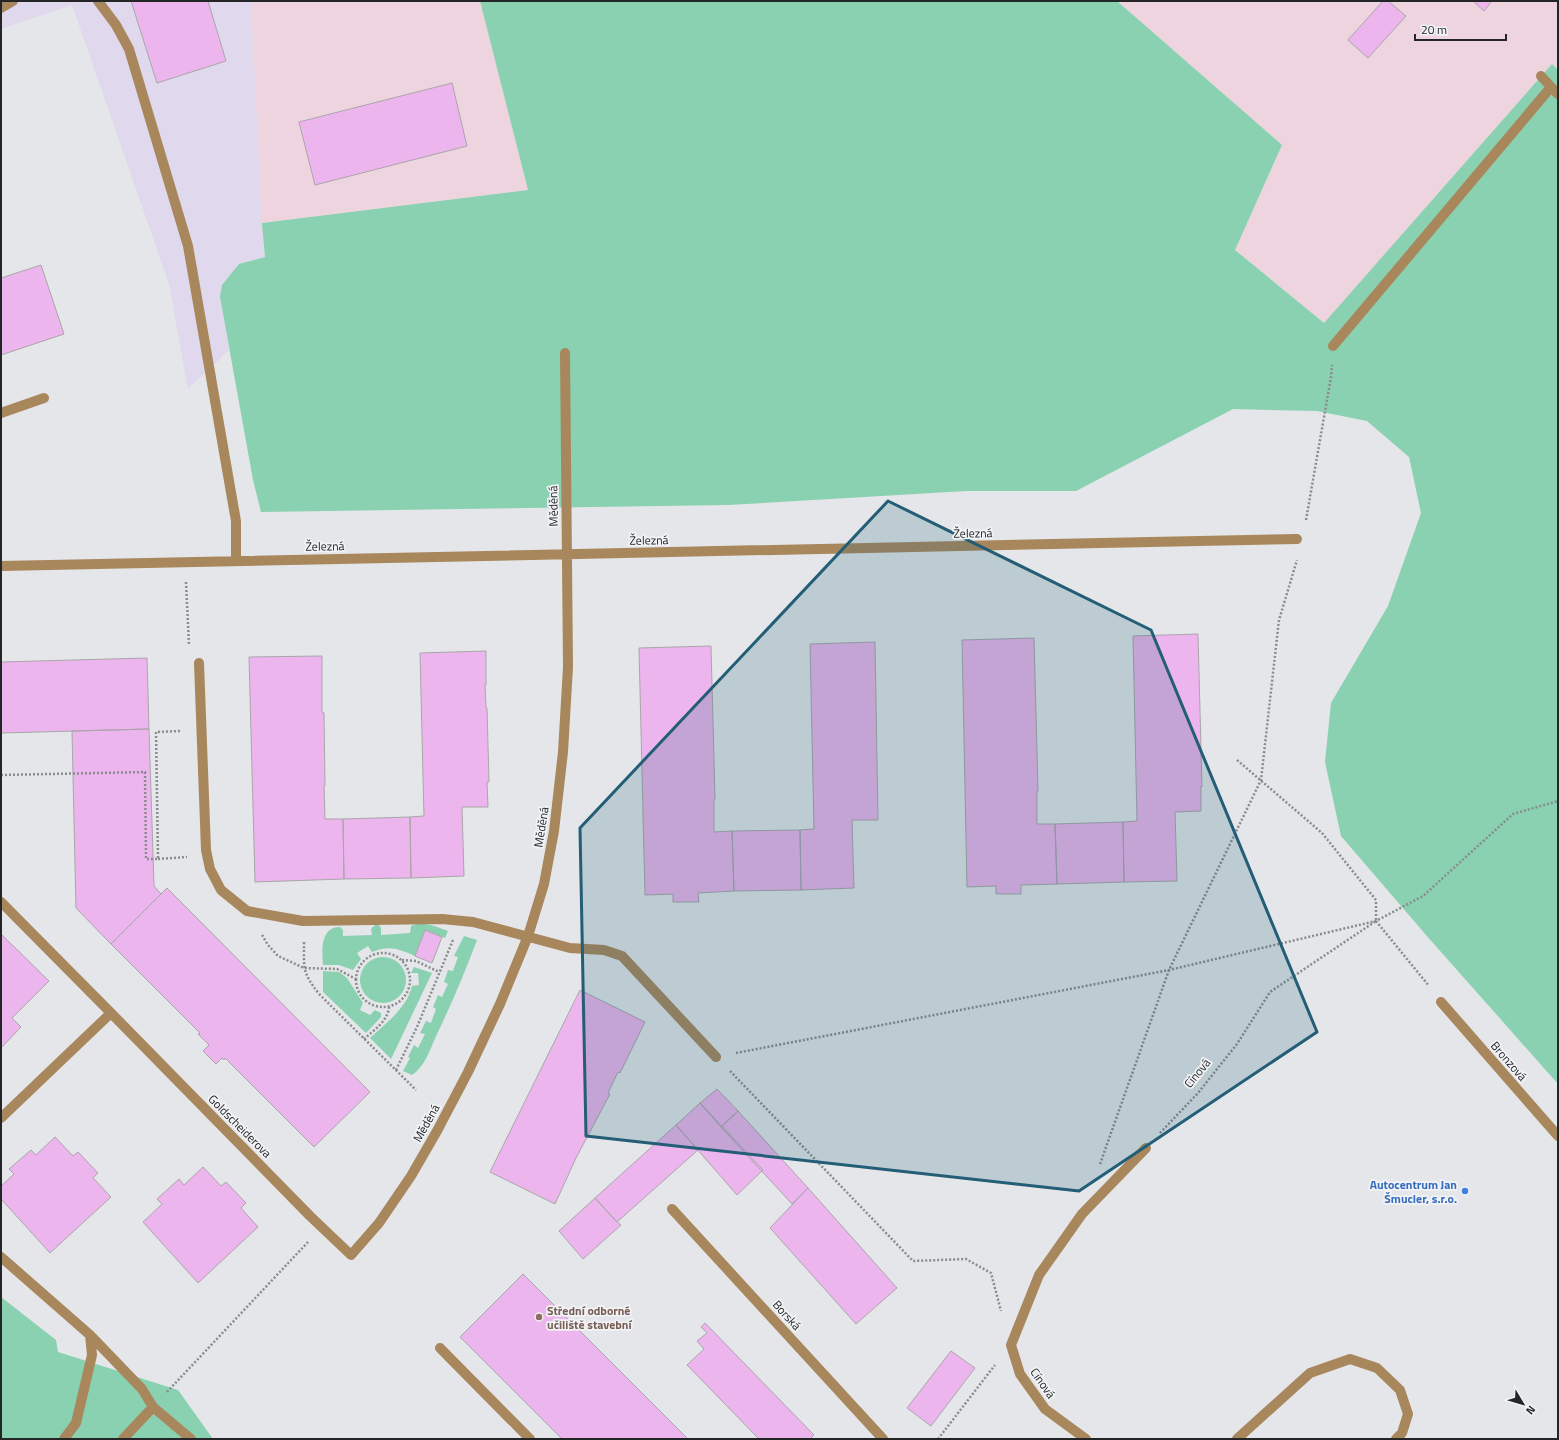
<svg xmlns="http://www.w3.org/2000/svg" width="1559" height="1440" font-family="'Titillium Web',sans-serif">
	<rect width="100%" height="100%" fill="#e4e6e9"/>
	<!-- commercial -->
	<path fill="#e0d8ed" d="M 1,1 L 251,1 L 265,257 L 239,264 L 220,297 L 229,350 L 188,389 L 169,284 L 72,5 L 1,29 Z"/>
	<!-- industrial -->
	<path fill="#edd4df" d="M 251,1 L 480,1 L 528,190 L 262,223 Z
		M 1117,1 L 1558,1 L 1558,70 L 1552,64 L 1324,323 L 1235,250 L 1282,145 Z"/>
	<!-- green -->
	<path fill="#89d1b0" d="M 480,1 L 1117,1 L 1282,145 L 1235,250 L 1324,323 L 1552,64 L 1558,70 L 1558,1084 L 1426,935 L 1341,836 L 1325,762 L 1331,703 L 1388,606 L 1421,513 L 1409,457 L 1367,421 L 1317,411 L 1233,409 L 1076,491 L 966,491 L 728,505 L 261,512 L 253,480 L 220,297 L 222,285 L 239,264 L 265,257 L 262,223 L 528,190 Z
		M 376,924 L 379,925 L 381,928 L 381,935 L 410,933 L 411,926 C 421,920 438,927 448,931 L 445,938 L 425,930 L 415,956 C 398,949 390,945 372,952 L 368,946 L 357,953 L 361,959 L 353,970 L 339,965 L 323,965 C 322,951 320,927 340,927 L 343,930 L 343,936 L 372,935 L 371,929 Z
		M 464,936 L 477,940 C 465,972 452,1003 437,1034 C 431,1047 425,1067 412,1075 L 403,1071 L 410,1058 L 408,1057 L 414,1045 L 418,1048 L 425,1034 L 420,1033 L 426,1021 L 431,1023 L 436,1009 L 433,1007 L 438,995 L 442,997 L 448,984 L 444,982 L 448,970 L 453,971 L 458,957 L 454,956 Z
		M360 980a23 23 0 1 1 46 0a23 23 0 1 1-46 0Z
		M 414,967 L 432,973 L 391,1059 L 370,1038 C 386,1023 407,1008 412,986 L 419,985 L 418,973 L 411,973 Z
		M 323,971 L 339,972 L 347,978 L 363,1003 L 360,1010 L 370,1015 L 375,1010 L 381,1013 L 381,1017 L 366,1033 L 323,992 Z
		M 1,1297 L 56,1340 L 58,1352 L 178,1390 L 213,1439 L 1,1439 Z"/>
	<!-- building -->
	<path fill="#edb5ed" stroke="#a9a6a9" d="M 131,1 L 208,1 L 226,61 L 157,83 Z
		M 1383,1 L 1388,1 L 1406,16 L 1368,58 L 1348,40 Z
		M 1473,1 L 1492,1 L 1484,11 Z
		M 452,83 L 467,146 L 315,185 L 299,122 Z
		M 41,265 L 64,334 L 1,355 L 1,278 Z
		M 1198,634 L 1202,787 L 1201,786 L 1201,811 L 1175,812 L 1177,881 L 1124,882 L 1123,822 L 1137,821 L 1133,636 Z
		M 1034,638 L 1038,791 L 1037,791 L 1037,824 L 1055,824 L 1057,884 L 1021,885 L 1021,894 L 996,894 L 996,886 L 967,887 L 962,640 Z
		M 875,642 L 878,820 L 852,820 L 854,888 L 801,890 L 800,830 L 814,829 L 810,644 Z
		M 711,646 L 715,799 L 714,799 L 714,832 L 732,831 L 734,891 L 698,893 L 699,902 L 673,902 L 673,894 L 645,895 L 639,648 Z
		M 486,651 L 486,685 L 485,685 L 486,708 L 487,708 L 489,782 L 487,782 L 488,807 L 462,807 L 464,876 L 411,878 L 410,817 L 424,816 L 420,653 Z
		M 322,656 L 322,712 L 324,713 L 325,786 L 324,786 L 325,819 L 343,819 L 344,879 L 255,882 L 249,657 Z
		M 147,658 L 149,729 L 1,733 L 1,662 Z
		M 149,729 L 154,886 L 161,894 L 111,944 L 76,908 L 72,731 Z
		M 410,817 L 411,878 L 344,879 L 343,819 Z
		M 1123,822 L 1124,882 L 1057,884 L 1055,824 Z
		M 800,830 L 801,890 L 734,891 L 732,831 Z
		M 167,888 L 370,1092 L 314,1147 L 225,1058 L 224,1060 L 222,1058 L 216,1064 L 203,1051 L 209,1045 L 198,1034 L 200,1033 L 111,944 Z
		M 425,930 L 442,937 L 432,963 L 415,956 Z
		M 1,934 L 49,981 L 12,1018 L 21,1027 L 1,1048 Z
		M 580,990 L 645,1022 L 620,1073 L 618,1072 L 608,1093 L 610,1094 L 576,1158 L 555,1204 L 490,1172 Z
		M 717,1089 L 738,1111 L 721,1127 L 700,1103 Z
		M 700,1103 L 763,1170 L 737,1195 L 676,1125 Z
		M 738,1111 L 808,1188 L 792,1204 L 721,1127 Z
		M 676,1125 L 698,1150 L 617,1222 L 595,1198 Z
		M 55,1137 L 73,1156 L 78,1152 L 98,1173 L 93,1178 L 111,1197 L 50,1253 L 1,1199 L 1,1186 L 14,1174 L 9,1169 L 31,1150 L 36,1155 Z
		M 203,1167 L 221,1186 L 226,1182 L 246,1203 L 241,1208 L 258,1227 L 198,1283 L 143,1222 L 162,1204 L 157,1199 L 179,1179 L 184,1185 Z
		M 808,1188 L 897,1288 L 856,1324 L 770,1228 Z
		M 595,1198 L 614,1219 L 621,1225 L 583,1259 L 559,1231 Z
		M 523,1274 L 688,1439 L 562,1439 L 460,1337 Z
		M 705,1323 L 814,1435 L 810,1439 L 759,1439 L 687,1365 L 704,1349 L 697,1341 L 707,1333 L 701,1327 Z
		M 951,1351 L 975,1368 L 931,1426 L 907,1408 Z"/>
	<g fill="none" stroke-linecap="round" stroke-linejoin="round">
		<!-- path -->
		<path stroke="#8a8b8d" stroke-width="2.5" stroke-dasharray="2 2" stroke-linecap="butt" d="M 1306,520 L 1331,377 L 1332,365
			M 186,582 L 189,645
			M 1,775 L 145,772 L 146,859 L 158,859 L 156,732 L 181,731
			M 158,859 L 187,857
			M 1376,921 L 1429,986
			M 262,935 L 268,945 L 278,956 L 304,968 L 337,969 L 356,979
			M 304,942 C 304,969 302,972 319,994 L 416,1090
			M356 980a27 27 0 1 1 54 0a27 27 0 1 1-54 0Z
			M 402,960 L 416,961 L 439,972
			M 364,1039 C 374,1030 388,1021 389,1007
			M 736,1053 L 1169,970 L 1376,921 L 1423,896 L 1513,814 L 1558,801
			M 396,1070 L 417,1027 L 453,940
			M 730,1071 L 913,1261 L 966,1259 L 991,1273 L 1001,1311
			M 1160,1133 L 1198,1093 L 1237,1044 L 1270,992 L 1376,921 L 1376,900 L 1322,833 L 1237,760
			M 1100,1164 L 1169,970 L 1261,780 L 1279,620 L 1297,560
			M 167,1392 L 308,1242
			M 938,1439 L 995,1365"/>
		<!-- minor -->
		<path stroke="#a9875d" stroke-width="10" d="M 98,1 L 116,25 L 129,49 L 188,246 L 236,521 L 236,561
			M 1,8 L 13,1
			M 1541,76 L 1551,87
			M 1333,346 L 1551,87 L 1558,94
			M 1,413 L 44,398
			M 1,566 L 1297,539
			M 199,663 L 206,850 L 210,869 L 221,890 L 247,911 L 303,921 L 442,919 L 473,922 L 570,948 L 604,950 L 622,956 L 716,1057
			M 1,902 L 111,1013
			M 1441,1002 L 1558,1136
			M 1,1118 L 111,1013 L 310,1216 L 351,1255 L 379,1223 L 411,1176 L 437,1131 L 468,1072 L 500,1004 L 528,936 L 544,884 L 554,831 L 563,752 L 568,667 L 565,353
			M 672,1209 L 883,1439
			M 1,1257 L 90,1335 L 142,1389 L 153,1407 L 123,1439
			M 440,1348 L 530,1439
			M 153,1407 L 191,1439
			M 64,1439 L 76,1423 L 92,1355 L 90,1335
			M 1086,1439 L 1045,1409 L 1020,1374 L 1011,1345 L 1039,1275 L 1082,1214 L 1146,1148
			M 1237,1439 L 1310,1373 L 1350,1359 L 1377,1368 L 1400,1390 L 1408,1414 L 1402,1433 L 1396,1439"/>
	</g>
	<!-- marked area -->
	<path fill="#235d76" fill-opacity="0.2" stroke="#235d76" stroke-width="3" stroke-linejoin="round" d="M 888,501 L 1151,630 L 1317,1032 L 1079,1191 L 586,1136 L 580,828 Z"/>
	<!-- markers -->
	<circle fill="#3f7fe0" stroke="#f1f3f6" stroke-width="1.5" cx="1465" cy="1191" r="4"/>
	<circle fill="#8d6e63" stroke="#f1f3f6" stroke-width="1.5" cx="539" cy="1317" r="4"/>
	<g text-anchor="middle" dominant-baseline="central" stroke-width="3.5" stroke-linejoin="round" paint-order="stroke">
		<!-- street labels -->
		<g font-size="12" fill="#242526" stroke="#f1f3f6">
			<text transform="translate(553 506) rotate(-91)">Měděná</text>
			<text transform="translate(973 533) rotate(-1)">Železná</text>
			<text transform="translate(649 540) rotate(-1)">Železná</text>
			<text transform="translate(325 546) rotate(-1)">Železná</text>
			<text transform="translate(541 827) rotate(-81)">Měděná</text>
			<text transform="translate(1509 1061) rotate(49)">Bronzová</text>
			<text transform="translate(1197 1073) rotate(-51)">Cínová</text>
			<text transform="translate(426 1123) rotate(-61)">Měděná</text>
			<text transform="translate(240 1126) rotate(45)">Goldscheiderova</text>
			<text transform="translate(787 1315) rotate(48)">Borská</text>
			<text transform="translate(1043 1383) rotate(55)">Cínová</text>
		</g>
		<!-- shop labels -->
		<g font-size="12" font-weight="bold" fill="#366cbe" stroke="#f1f3f6" text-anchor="end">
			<text x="1457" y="1184">Autocentrum Jan<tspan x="1457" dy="14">Šmucler, s.r.o.</tspan></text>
		</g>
		<!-- education labels -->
		<g font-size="12" font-weight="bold" fill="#785e54" stroke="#f1f3f6" text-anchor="start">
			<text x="547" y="1310">Střední odborné<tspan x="547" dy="14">učiliště stavební</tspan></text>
		</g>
	</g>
	<!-- border -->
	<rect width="1559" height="1440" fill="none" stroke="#242526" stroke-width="4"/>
	<!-- north arrow -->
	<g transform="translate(1523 1404) rotate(128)" stroke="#f1f3f6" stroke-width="3" paint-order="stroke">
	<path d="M0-3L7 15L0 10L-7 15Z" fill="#242526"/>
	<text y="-6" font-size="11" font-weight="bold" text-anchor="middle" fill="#242526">N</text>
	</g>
	<!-- scale -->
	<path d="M1415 34v6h91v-6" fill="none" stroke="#242526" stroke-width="2"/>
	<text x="1421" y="34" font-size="12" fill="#242526" stroke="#f1f3f6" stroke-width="3" paint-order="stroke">20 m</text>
</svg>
